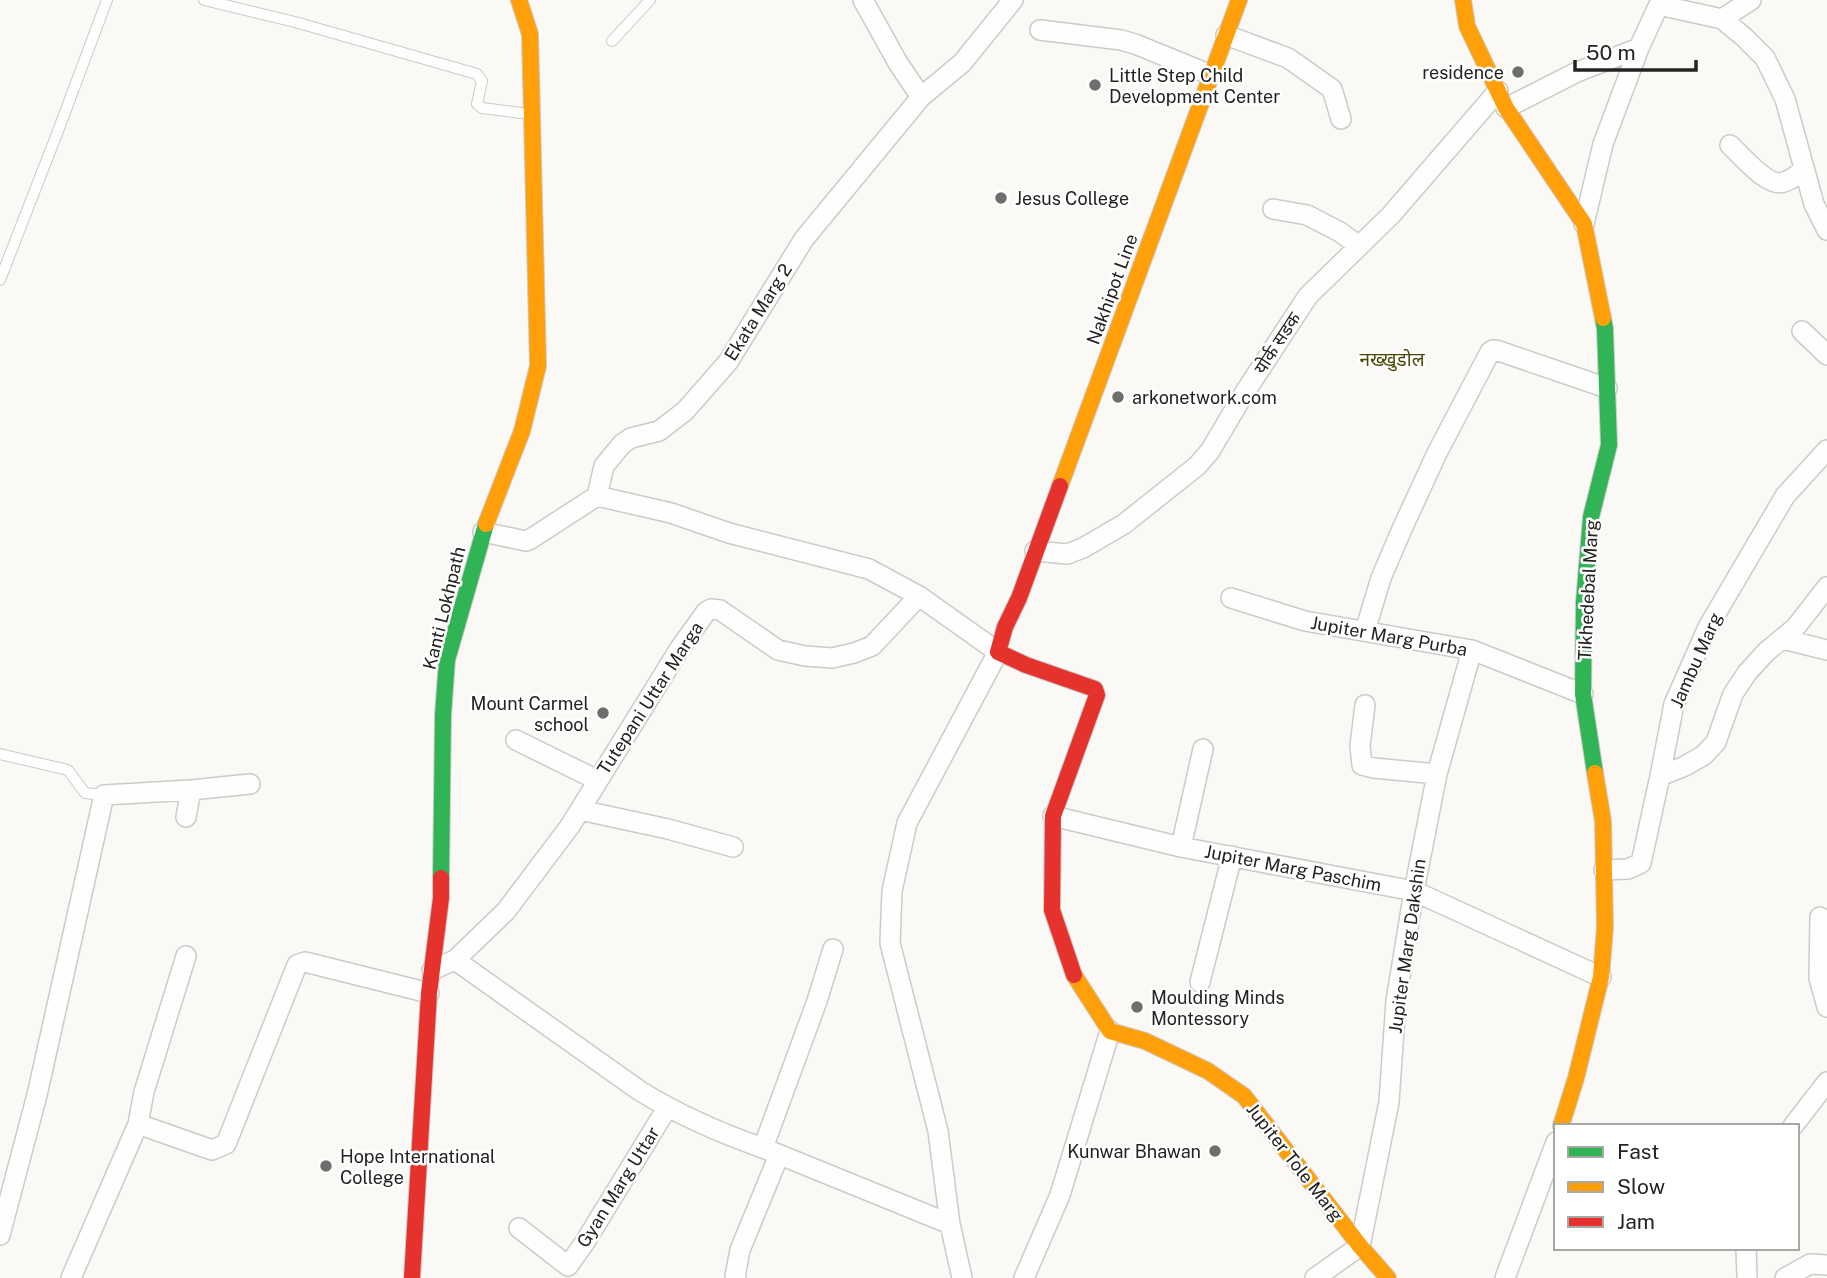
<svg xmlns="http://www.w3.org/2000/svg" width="1827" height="1278" font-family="'Public Sans','Noto Sans Devanagari',sans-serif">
	<rect width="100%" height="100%" fill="#fbf9f6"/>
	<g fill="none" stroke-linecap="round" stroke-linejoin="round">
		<!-- lane casing -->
		<g stroke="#cccbc8" stroke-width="12">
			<path id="lane" d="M 204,0 L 295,22 L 477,74 L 482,81 L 477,104 L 482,108 L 529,114
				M 612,41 L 650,0
				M 0,280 L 58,131 L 107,0
				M 0,754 L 68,770 L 85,793 L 104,795"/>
		</g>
		<!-- street casing -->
		<g stroke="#cccbc8" stroke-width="22">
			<path id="street" d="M 1659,5 L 1722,19 L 1744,37 L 1765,58 L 1785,99 L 1814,204 L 1827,230
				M 1722,19 L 1751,0
				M 1040,30 L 1121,40 L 1135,44 L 1211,75
				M 1226,35 L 1288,58 L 1332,89 L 1341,119
				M 921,97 L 962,63 L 1013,0
				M 1506,108 L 1577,72 L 1639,48
				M 1730,145 C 1742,156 1768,188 1784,182 C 1791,180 1798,174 1804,170
				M 1273,209 L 1307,215 L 1340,232 L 1359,246
				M 1584,224 L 1603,144 L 1639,48 L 1661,0
				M 1802,331 L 1827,355
				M 597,496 L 671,513 L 729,533 L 869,569 L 919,596 L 998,652 L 907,823 L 892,891 L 890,943 L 938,1131 L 950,1224 L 962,1278
				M 483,532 L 526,541 L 529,540 L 597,496 L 604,466 L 622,444 L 631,438 L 659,431 L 685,411 L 728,362 L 804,239 L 921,97 L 898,63 L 863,0
				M 1035,551 L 1067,554 L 1083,548 L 1124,524 L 1197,466 L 1210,451 L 1245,392 L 1308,296 L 1391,215 L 1498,91
				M 1231,598 L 1305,621 L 1472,650 L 1583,694
				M 1365,631 L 1381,578 L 1402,529 L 1437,453 L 1490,352 L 1493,350 L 1496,350 L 1607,388
				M 1783,639 L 1827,650
				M 1365,705 L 1360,746 L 1362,765 L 1374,768 L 1437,774
				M 516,740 L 597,780
				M 1660,776 L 1685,766 L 1704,755 L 1716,742 L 1733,694 L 1747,673 L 1766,652 L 1795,628 L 1827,587
				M 580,810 L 668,829 L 733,847
				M 1053,816 L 1181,847 L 1414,891 L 1601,977
				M 186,817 L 191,790 L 250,784
				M 1181,847 L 1203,749
				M 1604,870 L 1628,869 L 1641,863 L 1660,776 L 1674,704 L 1708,627 L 1785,496 L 1827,450
				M 1820,917 L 1819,978 L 1827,1007
				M 455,960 L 640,1091 C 679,1115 720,1133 763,1148 L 950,1224
				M 432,970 L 455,960 L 506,911 L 570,826 L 680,648 L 706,612 L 711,609 L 720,610 L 778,650 L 805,656 L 832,658 L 854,653 L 872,646 L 919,596
				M 1200,982 L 1232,856
				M 138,1124 L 212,1150 L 226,1144 L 297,965 L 305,962 L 429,993
				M 1793,1126 L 1827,1082
				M 763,1148 L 817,1001 L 833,949
				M 519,1228 L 568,1266 L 585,1242 L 667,1108
				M 0,1235 L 37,1095 L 104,795 L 191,790
				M 1746,1248 L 1747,1278
				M 71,1278 L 138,1124 L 144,1092 L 186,956
				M 736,1278 L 735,1276 L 740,1250 L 779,1155
				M 1024,1278 L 1060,1195 L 1110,1031
				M 1315,1278 L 1360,1246 L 1389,1102 L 1396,1001 L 1414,891 L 1437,774 L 1472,650
				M 1505,1278 L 1556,1142
				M 1785,1278 L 1810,1264 L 1827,1265"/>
		</g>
		<!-- fast casing -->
		<g stroke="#cccbc8" stroke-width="18">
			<path id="fast" d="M 1595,773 L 1583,694 L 1584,602 L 1591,517 L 1609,445 L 1605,329 L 1603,318
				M 441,878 L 443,715 L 447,660 L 486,524"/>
		</g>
		<!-- slow casing -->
		<g stroke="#cccbc8" stroke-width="18">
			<path id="slow" d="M 1463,0 L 1467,26 L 1506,108 L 1584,224 L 1603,318
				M 1060,486 L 1239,0
				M 486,524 L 522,431 L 538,366 L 530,34 L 519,0
				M 1074,975 L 1110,1031 L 1145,1041 L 1208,1071 L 1244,1096 L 1360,1246 L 1388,1278
				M 1561,1126 L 1576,1078 L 1601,977 L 1605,927 L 1603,821 L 1595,773"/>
		</g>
		<!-- jam casing -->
		<g stroke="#cccbc8" stroke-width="18">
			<path id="jam" d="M 1060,486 L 1019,598 L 1005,627 L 998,652 L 1026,665 L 1095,689 L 1097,695 L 1053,816 L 1052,910 L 1074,975
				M 412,1278 L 429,993 L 441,898 L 441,878"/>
		</g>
		<!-- lane -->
		<use href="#lane" stroke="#fefefe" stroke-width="10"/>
		<!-- street -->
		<use href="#street" stroke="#fefefe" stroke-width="19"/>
		<!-- fast -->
		<use href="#fast" stroke="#30b455" stroke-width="16"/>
		<!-- slow -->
		<use href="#slow" stroke="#ff9f0a" stroke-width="16"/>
		<!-- jam -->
		<use href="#jam" stroke="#e5322d" stroke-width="16"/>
	</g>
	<!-- markers -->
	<g fill="#706e6c" stroke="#fff" stroke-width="2.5">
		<circle cx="1518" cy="72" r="7"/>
		<circle cx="1095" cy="85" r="7"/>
		<circle cx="1001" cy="198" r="7"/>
		<circle cx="1118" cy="397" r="7"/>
		<circle cx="603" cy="713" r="7"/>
		<circle cx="1137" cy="1007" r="7"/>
		<circle cx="1215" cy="1151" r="7"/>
		<circle cx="326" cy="1166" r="7"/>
	</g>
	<g text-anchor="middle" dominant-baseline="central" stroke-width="5" stroke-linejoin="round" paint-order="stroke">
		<!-- poi labels -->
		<g font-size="18" fill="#252321" stroke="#fff" text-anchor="start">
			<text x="1504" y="72" text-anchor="end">residence</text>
			<text x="1109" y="75">Little Step Child<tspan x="1109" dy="21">Development Center</tspan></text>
			<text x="1015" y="198">Jesus College</text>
			<text x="1132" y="397">arkonetwork.com</text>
			<text x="589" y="703" text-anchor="end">Mount Carmel<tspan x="589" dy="21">school</tspan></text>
			<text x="1151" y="997">Moulding Minds<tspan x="1151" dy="21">Montessory</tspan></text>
			<text x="1201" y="1151" text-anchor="end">Kunwar Bhawan</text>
			<text x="340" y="1156">Hope International<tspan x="340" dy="21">College</tspan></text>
		</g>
		<!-- street labels -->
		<g font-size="18" fill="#252321" stroke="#fff">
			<text transform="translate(1112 289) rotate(-70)">Nakhipot Line</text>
			<text transform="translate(758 312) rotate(-58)">Ekata Marg 2</text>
			<text transform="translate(1277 343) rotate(-57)">योर्क सडक</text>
			<text transform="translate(1588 590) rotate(-87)">Tikhedebal Marg</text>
			<text transform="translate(444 608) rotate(-76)">Kanti Lokhpath</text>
			<text transform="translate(1389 636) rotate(10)">Jupiter Marg Purba</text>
			<text transform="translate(1696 660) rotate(-66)">Jambu Marg</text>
			<text transform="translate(650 698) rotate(-57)">Tutepani Uttar Marga</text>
			<text transform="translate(1293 868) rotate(11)">Jupiter Marg Paschim</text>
			<text transform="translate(1407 946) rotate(-82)">Jupiter Marg Dakshin</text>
			<text transform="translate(1295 1162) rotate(52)">Jupiter Tole Marg</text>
			<text transform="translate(618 1187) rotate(-58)">Gyan Marg Uttar</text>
		</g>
		<!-- neighbourhood labels -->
		<g font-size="19" fill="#4a4807" stroke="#fff">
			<text x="1392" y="359">नख्खुडोल</text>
		</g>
	</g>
	<!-- legend -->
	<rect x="1554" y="1124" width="245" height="126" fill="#ffffff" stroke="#a8a7a6" stroke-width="2"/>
	<rect x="1568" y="1147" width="35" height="10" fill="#30b455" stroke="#a8a7a6" stroke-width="2"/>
	<text x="1617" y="1159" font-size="21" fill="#252321">Fast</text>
	<rect x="1568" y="1182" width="35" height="10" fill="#ff9f0a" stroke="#a8a7a6" stroke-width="2"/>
	<text x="1617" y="1194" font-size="21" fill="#252321">Slow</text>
	<rect x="1568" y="1217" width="35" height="10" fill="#e5322d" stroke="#a8a7a6" stroke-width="2"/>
	<text x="1617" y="1229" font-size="21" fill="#252321">Jam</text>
	<!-- scale -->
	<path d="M1575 60v10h121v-10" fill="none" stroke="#252321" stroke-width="3.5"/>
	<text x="1586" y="60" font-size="21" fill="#252321" stroke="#ffffff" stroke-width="5" paint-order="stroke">50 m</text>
</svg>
